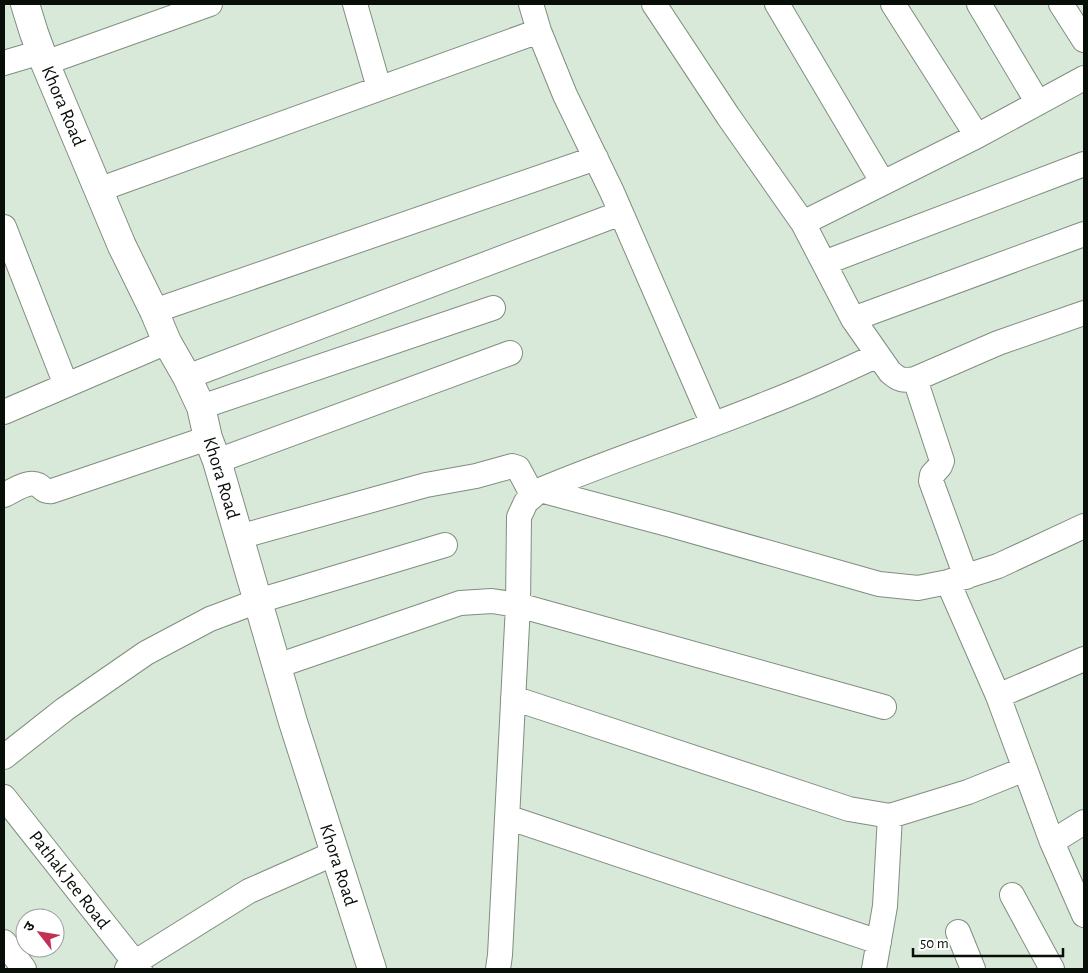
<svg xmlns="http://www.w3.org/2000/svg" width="1088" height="973" font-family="'Alegreya Sans','Noto Sans Devanagari',sans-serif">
	<rect width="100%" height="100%" fill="#d9e9d9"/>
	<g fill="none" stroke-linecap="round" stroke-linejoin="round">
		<!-- street casing -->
		<g stroke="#7f8e7f" stroke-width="26">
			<path id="street" d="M 355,4 L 379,88
				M 531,4 L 539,31 L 565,95 L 612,192 L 713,424
				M 654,4 L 728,116 L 803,223 L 853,319 L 890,372 C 899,380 903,381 915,379 L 998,343 L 1084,313
				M 777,4 L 883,183
				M 893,4 L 977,136
				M 979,4 L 1038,103
				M 1061,4 L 1084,40
				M 4,63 L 41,52
				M 45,63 L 210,4
				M 98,190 L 539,31
				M 803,223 L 977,136 L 1084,78
				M 4,227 L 66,385
				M 824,263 L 1084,164
				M 154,311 L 596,158
				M 853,319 L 1084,234
				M 187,377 L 621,213
				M 915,379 L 942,461 L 940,466 L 932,475 L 931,481 L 966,577
				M 201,407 L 493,308
				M 4,412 L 167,342
				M 217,461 L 510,353
				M 540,490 C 614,459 689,435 763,405 C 802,390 840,373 878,355
				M 4,495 C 13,491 28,480 38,485 C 45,489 43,492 52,491 L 208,438
				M 239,537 L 426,485 L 476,476 L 512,466 L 518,468 L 533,496
				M 948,582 L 998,696
				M 1084,659 L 998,696 L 1052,842 L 1084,915
				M 277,666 L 460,603 L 492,601 L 518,605 L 884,707
				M 513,698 L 849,809 L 890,816 L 968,792 L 1025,769
				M 4,757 L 65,709 L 146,653 L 210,619 L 258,601 L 445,545
				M 4,797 L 140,969
				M 507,817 L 879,942
				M 1052,842 L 1084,822
				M 1012,895 L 1052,969
				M 958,932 L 973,969
				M 4,942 L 24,969
				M 127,969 L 134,963 L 249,891 L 335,853
				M 498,969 L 500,955 L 518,605 L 519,517 L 526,502 L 540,490 L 671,525 L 879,584 L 918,588 L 948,582 L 998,566 L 1084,526
				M 874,969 L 885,906 L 890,816"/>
		</g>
		<!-- secondary casing -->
		<g stroke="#7f8e7f" stroke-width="30">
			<path id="secondary" d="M 25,4 L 34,33 L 45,63 L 122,246 L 154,311 L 167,342 L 187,377 L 201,407 L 208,438 L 217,461 L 293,722 L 372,969"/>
		</g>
		<!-- street -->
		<use href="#street" stroke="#fff" stroke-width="24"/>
		<!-- secondary -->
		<use href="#secondary" stroke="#fff" stroke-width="28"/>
	</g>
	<g text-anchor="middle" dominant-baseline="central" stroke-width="4" stroke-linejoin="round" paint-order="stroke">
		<!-- street labels -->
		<g font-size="19" fill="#080e08" stroke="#fff">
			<text transform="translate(63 106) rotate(67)">Khora Road</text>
			<text transform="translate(221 478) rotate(73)">Khora Road</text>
			<text transform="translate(338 865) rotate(72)">Khora Road</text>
			<text transform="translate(69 880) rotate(52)">Pathak Jee Road</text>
		</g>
	</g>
	<!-- border -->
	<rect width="1088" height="973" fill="none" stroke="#080e08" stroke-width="10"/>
	<!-- north arrow -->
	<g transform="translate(40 933) rotate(301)"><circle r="24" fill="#ffffff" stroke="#9c9f9c"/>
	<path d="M0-4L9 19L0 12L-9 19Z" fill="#c13156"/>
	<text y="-8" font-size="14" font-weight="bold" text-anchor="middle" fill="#080e08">उ</text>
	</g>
	<!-- scale -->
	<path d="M913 948v8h150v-8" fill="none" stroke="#080e08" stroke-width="2.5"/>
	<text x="920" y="948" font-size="15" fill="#080e08" stroke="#ffffff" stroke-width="4" paint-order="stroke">50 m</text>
</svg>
